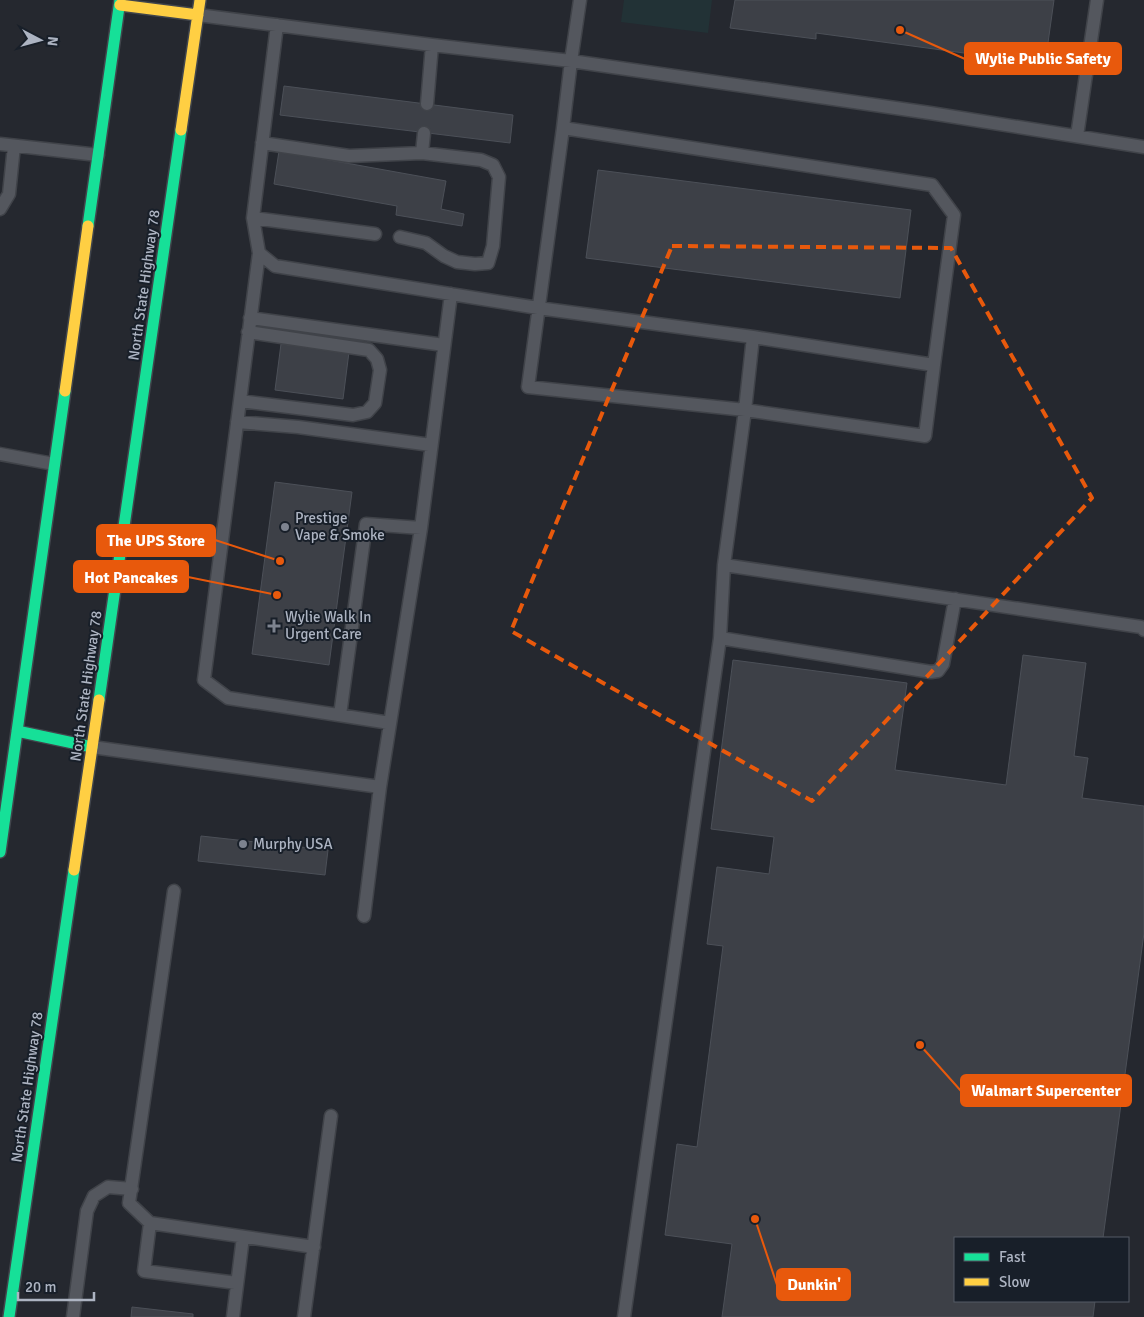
<svg xmlns="http://www.w3.org/2000/svg" width="1144" height="1317" font-family="Signika,sans-serif">
	<rect width="100%" height="100%" fill="#25282f"/>
	<!-- green -->
	<path fill="#223236" d="M 624,0 L 712,0 L 708,33 L 621,22 Z"/>
	<!-- building -->
	<path fill="#3d4047" stroke="#4c5058" d="M 735,0 L 1054,0 L 1045,64 L 816,33 L 816,39 L 730,28 Z
		M 284,86 L 513,115 L 510,143 L 280,115 Z
		M 279,151 L 446,181 L 441,209 L 464,214 L 462,226 L 396,215 L 397,206 L 274,184 Z
		M 598,170 L 911,210 L 900,298 L 586,258 Z
		M 281,344 L 349,352 L 343,399 L 275,390 Z
		M 275,482 L 352,492 L 329,665 L 252,654 Z
		M 1023,655 L 1086,663 L 1074,756 L 1088,758 L 1082,798 L 1144,806 L 1144,933 L 1103,1238 L 955,1238 L 955,1301 L 1095,1301 L 1093,1317 L 722,1317 L 732,1244 L 665,1235 L 677,1144 L 697,1147 L 723,946 L 707,944 L 717,867 L 769,874 L 774,837 L 711,829 L 733,660 L 907,683 L 895,770 L 1006,785 Z
		M 201,836 L 328,850 L 325,875 L 198,861 Z
		M 132,1307 L 193,1314 L 193,1317 L 131,1317 Z"/>
	<g fill="none" stroke-linecap="round" stroke-linejoin="round">
		<!-- lane casing -->
		<g stroke="#404349" stroke-width="15">
			<path id="lane" d="M 580,0 L 571,61 L 930,113 L 1144,147
				M 198,15 L 432,45 L 571,61 L 563,128 L 932,185 L 954,215 L 934,365 L 753,337 L 745,410 L 724,565
				M 277,25 L 253,218 L 259,253 L 275,266 L 538,308 L 753,337
				M 427,104 L 432,45
				M 563,128 L 528,387 L 745,410 L 925,436 L 934,365
				M 1077,136 L 1097,0
				M 262,143 L 349,156 L 422,153
				M 0,144 L 98,155
				M 0,209 L 9,194 L 14,146
				M 253,218 L 375,234
				M 400,237 L 426,243 L 444,256 L 457,262 L 475,264 L 488,263 L 493,246 L 499,177 L 493,165 L 481,160 L 422,153 L 424,133
				M 259,253 L 204,680 L 228,698 L 390,723
				M 250,318 L 444,345
				M 240,401 L 353,415 L 367,412 L 375,403 L 380,370 L 377,359 L 369,350 L 248,332
				M 237,422 L 298,427 L 431,445
				M 0,454 L 54,464
				M 720,638 L 931,672 L 938,671 L 943,664 L 955,599
				M 340,715 L 366,524 L 421,528
				M 92,747 L 380,787 L 421,528 L 451,294
				M 174,891 L 129,1203 L 150,1223 L 314,1247
				M 364,916 L 380,787
				M 150,1223 L 144,1271 L 237,1283
				M 73,1317 L 87,1211 L 94,1196 L 108,1187 L 132,1189
				M 233,1317 L 243,1237
				M 304,1317 L 331,1116
				M 624,1317 L 720,638 L 724,565 L 1141,627 L 1144,630"/>
		</g>
		<!-- fast casing -->
		<g stroke="#41454c" stroke-width="14">
			<path id="fast" d="M 88,226 L 120,0
				M 99,700 L 181,130
				M 17,731 L 92,747
				M 0,852 L 65,391
				M 9,1317 L 74,870"/>
		</g>
		<!-- slow casing -->
		<g stroke="#41454c" stroke-width="14">
			<path id="slow" d="M 120,5 L 198,15
				M 181,130 L 200,0
				M 65,391 L 88,226
				M 74,870 L 99,700"/>
		</g>
		<!-- lane -->
		<use href="#lane" stroke="#54575e" stroke-width="12"/>
		<!-- fast -->
		<use href="#fast" stroke="#16e098" stroke-width="11"/>
		<!-- slow -->
		<use href="#slow" stroke="#ffcf43" stroke-width="11"/>
	</g>
	<!-- marked area -->
	<path fill="none" stroke="#e8590c" stroke-width="4" stroke-dasharray="10 6" stroke-linejoin="round" d="M 672,246 L 951,248 L 1092,498 L 812,801 L 511,631 Z"/>
	<!-- markers -->
	<g fill="#7d838f" stroke="#181f29" stroke-width="2">
		<circle cx="285" cy="527" r="5"/>
		<path d="M271.5 618.5h5v5h5v5h-5v5h-5v-5h-5v-5h5z"/>
		<circle cx="243" cy="844" r="5"/>
	</g>
	<g text-anchor="middle" dominant-baseline="central" stroke-width="4" stroke-linejoin="round" paint-order="stroke">
		<!-- street labels -->
		<g font-size="15" fill="#adb4c2" stroke="#181f29">
			<text transform="translate(144 285) rotate(-82)">North State Highway 78</text>
			<text transform="translate(86 686) rotate(-82)">North State Highway 78</text>
			<text transform="translate(27 1087) rotate(-82)">North State Highway 78</text>
		</g>
		<!-- poi labels -->
		<g font-size="15" fill="#adb4c2" stroke="#181f29" text-anchor="start">
			<text x="295" y="518">Prestige<tspan x="295" dy="17">Vape &amp; Smoke</tspan></text>
			<text x="285" y="617">Wylie Walk In<tspan x="285" dy="17">Urgent Care</tspan></text>
			<text x="253" y="844">Murphy USA</text>
		</g>
	</g>
	<!-- callouts -->
	<path fill="none" stroke="#e8590c" stroke-width="2" d="M900 30L965 59M280 561L215 540M277 595L188 577M920 1045L961 1091M755 1219L777 1285"/>
	<g fill="#e8590c" stroke="#181f29" stroke-width="2">
		<circle cx="900" cy="30" r="5"/>
		<circle cx="280" cy="561" r="5"/>
		<circle cx="277" cy="595" r="5"/>
		<circle cx="920" cy="1045" r="5"/>
		<circle cx="755" cy="1219" r="5"/>
	</g>
	<g fill="#e8590c" stroke="#e8590c" stroke-width="2">
		<rect x="965" y="43" width="156" height="31" rx="5"/>
		<rect x="97" y="525" width="118" height="31" rx="5"/>
		<rect x="74" y="561" width="114" height="31" rx="5"/>
		<rect x="961" y="1075" width="170" height="31" rx="5"/>
		<rect x="777" y="1269" width="73" height="31" rx="5"/>
	</g>
	<g font-size="16" text-anchor="middle" font-weight="bold" fill="#fff">
		<text x="1043" y="64">Wylie Public Safety</text>
		<text x="156" y="546">The UPS Store</text>
		<text x="131" y="583">Hot Pancakes</text>
		<text x="1046" y="1096">Walmart Supercenter</text>
		<text x="814" y="1290">Dunkin'</text>
	</g>
	<!-- legend -->
	<rect x="954" y="1237" width="175" height="65" fill="#181f29" stroke="#545b66"/>
	<rect x="964" y="1253" width="25" height="8" fill="#16e098" stroke="#545b66"/>
	<text x="999" y="1262" font-size="15" fill="#adb4c2">Fast</text>
	<rect x="964" y="1278" width="25" height="8" fill="#ffcf43" stroke="#545b66"/>
	<text x="999" y="1287" font-size="15" fill="#adb4c2">Slow</text>
	<!-- north arrow -->
	<g transform="translate(40 40) rotate(96)" stroke="#181f29" stroke-width="4" paint-order="stroke">
	<path d="M0-4L9 19L0 12L-9 19Z" fill="#adb4c2"/>
	<text y="-8" font-size="14" font-weight="bold" text-anchor="middle" fill="#adb4c2">N</text>
	</g>
	<!-- scale -->
	<path d="M18 1292v8h76v-8" fill="none" stroke="#adb4c2" stroke-width="2.5"/>
	<text x="25" y="1292" font-size="15" fill="#adb4c2" stroke="#181f29" stroke-width="4" paint-order="stroke">20 m</text>
</svg>
